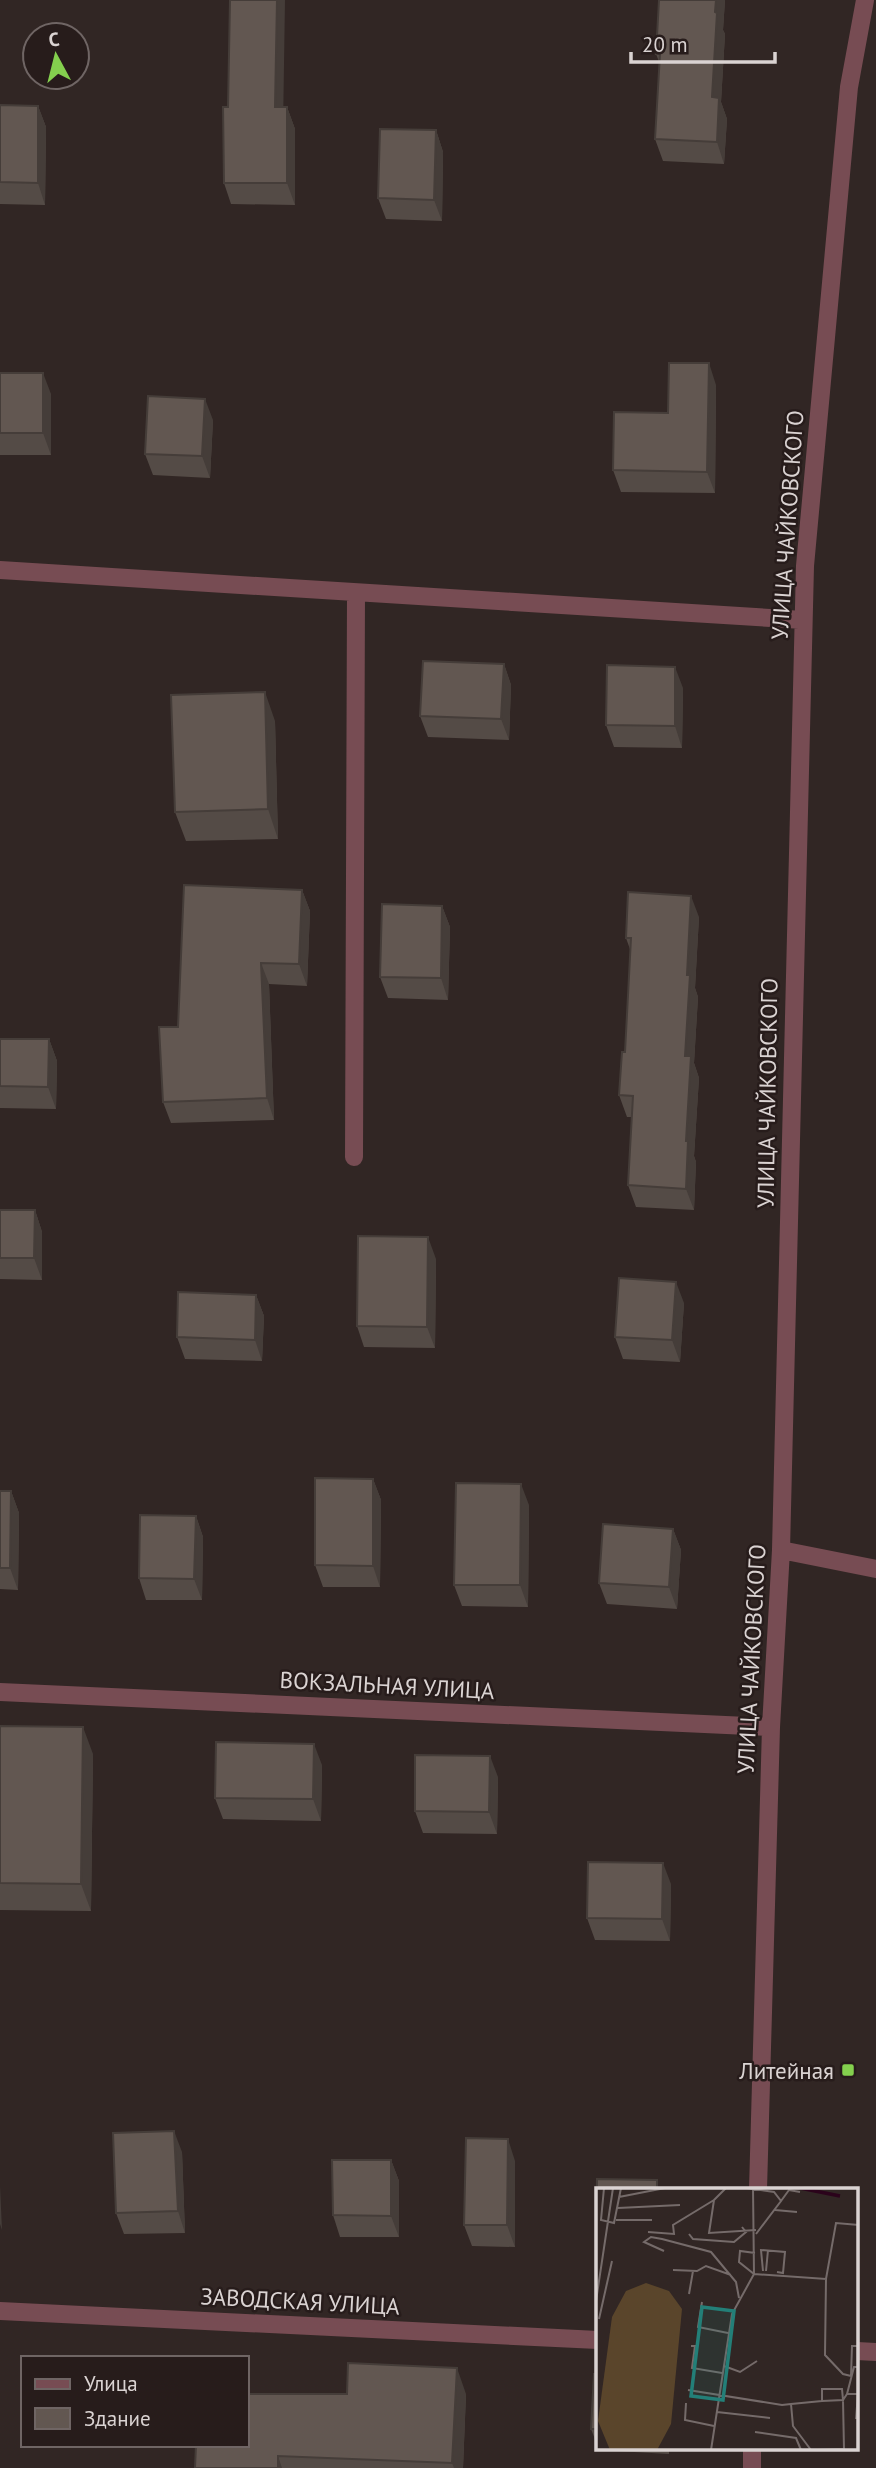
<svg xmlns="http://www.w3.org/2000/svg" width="876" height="2468" font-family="'PT Sans',sans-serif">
	<rect width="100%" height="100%" fill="#312624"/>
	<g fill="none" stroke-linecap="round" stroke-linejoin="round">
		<!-- minor -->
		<path stroke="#774c53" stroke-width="18" d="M 0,570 L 803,620
			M 354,1157 L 356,594
			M 781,1550 L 876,1569
			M 0,1692 L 771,1727
			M 758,2190 L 771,1727 L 781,1550 L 805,566 L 849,87 L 865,0
			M 0,2311 L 598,2340
			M 857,2351 L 876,2352
			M 752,2468 L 752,2449"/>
	</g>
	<!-- wall -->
	<path fill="#544b46" d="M 659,0 L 725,0 L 723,30 L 725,34 L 721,102 L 727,119 L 724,164 L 663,161 L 655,139 L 660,64 L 656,54 Z
		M 0,105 L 38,106 L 46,127 L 45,205 L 0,204 Z
		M 284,107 L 287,107 L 295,129 L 295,205 L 231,204 L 224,183 Z
		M 436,130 L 443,152 L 442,221 L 386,219 L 378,198 Z
		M 0,373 L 51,394 L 51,455 L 0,455 Z
		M 716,385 L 715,493 L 621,492 L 613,470 Z
		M 213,420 L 210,478 L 153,475 L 145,454 Z
		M 504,664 L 511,685 L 509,740 L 428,737 L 420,716 Z
		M 683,688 L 682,748 L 614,747 L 606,725 Z
		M 275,721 L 278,839 L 186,841 L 175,812 Z
		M 302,890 L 310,911 L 307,986 L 269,984 L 274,1120 L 171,1123 L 163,1102 L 178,1027 Z
		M 442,906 L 450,927 L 448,1000 L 388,998 L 380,977 Z
		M 699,917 L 695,988 L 698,997 L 694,1063 L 699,1078 L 694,1156 L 696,1162 L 694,1210 L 636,1207 L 628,1185 L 632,1117 L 627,1117 L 619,1095 L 625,1052 L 631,952 L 626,938 Z
		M 0,1039 L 49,1039 L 57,1061 L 56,1109 L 0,1108 Z
		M 0,1210 L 35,1210 L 42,1232 L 42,1280 L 0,1279 Z
		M 436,1259 L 435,1348 L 364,1347 L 357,1326 Z
		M 256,1295 L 264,1316 L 262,1361 L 185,1359 L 177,1337 Z
		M 684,1303 L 680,1362 L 623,1359 L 615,1337 Z
		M 373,1479 L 381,1500 L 380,1587 L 323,1587 L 315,1565 Z
		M 0,1491 L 11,1491 L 19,1513 L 18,1590 L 0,1589 Z
		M 529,1505 L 528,1607 L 462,1606 L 454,1585 Z
		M 196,1516 L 203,1537 L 202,1600 L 146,1600 L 139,1578 Z
		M 673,1529 L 681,1550 L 677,1609 L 607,1604 L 599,1583 Z
		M 0,1726 L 93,1754 L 91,1911 L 0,1910 Z
		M 322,1765 L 321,1821 L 223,1819 L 215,1798 Z
		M 498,1777 L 497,1834 L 423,1833 L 415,1811 Z
		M 671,1884 L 670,1941 L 595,1940 L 587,1918 Z
		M 182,2152 L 185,2233 L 124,2234 L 116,2213 Z
		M 391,2160 L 399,2181 L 399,2237 L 340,2237 L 333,2215 Z
		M 515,2161 L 515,2247 L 472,2246 L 464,2225 Z
		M 598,2374 L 598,2447 L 591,2429 Z
		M 466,2394 L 463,2468 L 195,2468 Z
		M 598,2449 L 669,2449 L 669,2454 L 599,2450 Z"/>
	<!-- shaded-wall -->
	<path fill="#453d39" d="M 277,0 L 285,0 L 283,129 L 275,107 Z
		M 716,0 L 725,0 L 723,30 L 725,34 L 721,102 L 727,119 L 724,164 L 717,142 L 712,97 Z
		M 38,106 L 46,127 L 45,205 L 38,183 Z
		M 287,107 L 295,129 L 295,205 L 287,183 Z
		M 436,130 L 443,152 L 442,221 L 434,200 Z
		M 709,363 L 716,385 L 715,493 L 707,472 Z
		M 43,373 L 51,394 L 51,455 L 43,433 Z
		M 205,399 L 213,420 L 210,478 L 202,456 Z
		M 504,664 L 511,685 L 509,740 L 501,719 Z
		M 675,667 L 683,688 L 682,748 L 675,726 Z
		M 265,692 L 275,721 L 278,839 L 268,809 Z
		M 302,890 L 310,911 L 307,986 L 299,964 Z
		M 691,896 L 699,917 L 695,988 L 698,997 L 694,1063 L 699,1078 L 694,1156 L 696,1162 L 694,1210 L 686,1189 L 685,1056 L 687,975 Z
		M 442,906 L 450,927 L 448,1000 L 441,978 Z
		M 261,963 L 269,984 L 274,1120 L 267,1098 Z
		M 49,1039 L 57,1061 L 56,1109 L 48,1087 Z
		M 35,1210 L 42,1232 L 42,1280 L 34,1258 Z
		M 428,1237 L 436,1259 L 435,1348 L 427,1327 Z
		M 676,1282 L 684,1303 L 680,1362 L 672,1340 Z
		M 256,1295 L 264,1316 L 262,1361 L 255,1340 Z
		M 373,1479 L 381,1500 L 380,1587 L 373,1566 Z
		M 521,1484 L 529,1505 L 528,1607 L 520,1585 Z
		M 11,1491 L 19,1513 L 18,1590 L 10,1568 Z
		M 196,1516 L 203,1537 L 202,1600 L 194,1579 Z
		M 673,1529 L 681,1550 L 677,1609 L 669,1587 Z
		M 83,1727 L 93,1754 L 91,1911 L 81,1884 Z
		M 314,1744 L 322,1765 L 321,1821 L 313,1799 Z
		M 490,1756 L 498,1777 L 497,1834 L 489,1812 Z
		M 663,1863 L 671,1884 L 670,1941 L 662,1919 Z
		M 174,2131 L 182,2152 L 185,2233 L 178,2211 Z
		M 508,2139 L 515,2161 L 515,2247 L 507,2225 Z
		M 391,2160 L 399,2181 L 399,2237 L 391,2216 Z
		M 0,2186 L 2,2230 L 0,2224 Z
		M 457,2368 L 466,2394 L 463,2468 L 454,2468 L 452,2463 Z
		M 278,2456 L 282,2468 L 278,2468 Z"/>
	<!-- building -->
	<path fill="#625751" stroke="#453d39" stroke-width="2" d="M 230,0 L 277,0 L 275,107 L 287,107 L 287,183 L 224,183 L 223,107 L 228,107 Z
		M 659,0 L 716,0 L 715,12 L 717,13 L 712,97 L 719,98 L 717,142 L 655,139 L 660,54 L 656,54 Z
		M 0,105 L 38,106 L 38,183 L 0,182 Z
		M 380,129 L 436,130 L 434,200 L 378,198 Z
		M 669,363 L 709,363 L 707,472 L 613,470 L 614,412 L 668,413 Z
		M 0,373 L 43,373 L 43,433 L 0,433 Z
		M 148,396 L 205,399 L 202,456 L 145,454 Z
		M 423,661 L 504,664 L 501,719 L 420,716 Z
		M 607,665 L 675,667 L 675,726 L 606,725 Z
		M 265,692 L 268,809 L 175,812 L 171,695 Z
		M 184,885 L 302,890 L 299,964 L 261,963 L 267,1098 L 163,1102 L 159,1027 L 178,1027 Z
		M 628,892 L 691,896 L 687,975 L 690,975 L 685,1056 L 691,1056 L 686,1141 L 688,1141 L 686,1189 L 628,1185 L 633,1096 L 619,1095 L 622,1052 L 625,1052 L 631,938 L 626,938 Z
		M 382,904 L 442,906 L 441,978 L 380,977 Z
		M 0,1039 L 49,1039 L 48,1087 L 0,1086 Z
		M 0,1210 L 35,1210 L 34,1258 L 0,1258 Z
		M 358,1236 L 428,1237 L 427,1327 L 357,1326 Z
		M 619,1278 L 676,1282 L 672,1340 L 615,1337 Z
		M 178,1292 L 256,1295 L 255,1340 L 177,1337 Z
		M 315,1478 L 373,1479 L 373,1566 L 315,1565 Z
		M 456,1483 L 521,1484 L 520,1585 L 454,1585 Z
		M 0,1491 L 11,1491 L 10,1568 L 0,1568 Z
		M 140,1515 L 196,1516 L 194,1579 L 139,1578 Z
		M 603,1524 L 673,1529 L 669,1587 L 599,1583 Z
		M 0,1726 L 83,1727 L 81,1884 L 0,1883 Z
		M 216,1742 L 314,1744 L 313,1799 L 215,1798 Z
		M 415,1755 L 490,1756 L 489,1812 L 415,1811 Z
		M 588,1862 L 663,1863 L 662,1919 L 587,1918 Z
		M 174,2131 L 178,2211 L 116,2213 L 113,2133 Z
		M 466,2138 L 508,2139 L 507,2225 L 464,2225 Z
		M 332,2160 L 391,2160 L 391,2216 L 333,2215 Z
		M 597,2179 L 657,2180 L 657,2190 L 598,2190 L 598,2223 L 596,2223 Z
		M 348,2363 L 457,2368 L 452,2463 L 278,2456 L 278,2468 L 195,2468 L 196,2445 L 247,2445 L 247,2394 L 347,2394 Z
		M 594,2374 L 598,2374 L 598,2429 L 591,2429 Z"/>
	<!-- markers -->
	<rect fill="#84d04e" stroke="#271c1b" stroke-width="2.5" x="841" y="2063" width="14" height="14" rx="3.5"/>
	<g text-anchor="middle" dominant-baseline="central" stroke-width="5" stroke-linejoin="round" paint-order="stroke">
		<!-- street labels -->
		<g font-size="23" fill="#dad3d2" stroke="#271c1b">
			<text transform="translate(787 525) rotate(-86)">УЛИЦА ЧАЙКОВСКОГО</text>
			<text transform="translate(767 1093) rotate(-89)">УЛИЦА ЧАЙКОВСКОГО</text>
			<text transform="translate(751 1659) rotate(-87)">УЛИЦА ЧАЙКОВСКОГО</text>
			<text transform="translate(387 1685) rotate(3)">ВОКЗАЛЬНАЯ УЛИЦА</text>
			<text transform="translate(300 2301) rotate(3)">ЗАВОДСКАЯ УЛИЦА</text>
		</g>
		<!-- poi labels -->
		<g font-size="23" fill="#dad3d2" stroke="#271c1b" text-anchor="end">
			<text x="834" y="2070">Литейная</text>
		</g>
	</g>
	<!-- overview -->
	<g transform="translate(596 2188)">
		<rect width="262" height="262" fill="#312624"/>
		<path d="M 50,95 L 73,103 L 86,121 L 75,236 L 61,262 L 14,262 L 2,233 L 16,129 L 30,103 Z" fill="#5a452b"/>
		<path fill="none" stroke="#2b031b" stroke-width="3.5" d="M 204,0 L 244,8"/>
		<path fill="none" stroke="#756b6a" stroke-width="2" d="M 8,0 L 5,32 L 18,35 L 25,0M 130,0 L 118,12 L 113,45 L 160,42M 151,0 L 178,4 L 185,13 L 160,46M 23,9 L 69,0M 185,13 L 193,2 L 204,4M 22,20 L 84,17M 179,22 L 201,24M 20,32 L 56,32M 52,44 L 78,46 L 77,37 L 118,12M 93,46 L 97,51 L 138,54 L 150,44 L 146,39M 68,63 L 48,54 L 55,49 L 66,51 L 115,64 L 140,94 L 143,110M 159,65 L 144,63 L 143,74 L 158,86 L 230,91 L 240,35 L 263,37M 77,82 L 101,83 L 110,78 L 135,87M 167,83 L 165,62 L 189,64 L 187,85 L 181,84M 170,83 L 172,62M 230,91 L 229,167 L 247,186 L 255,188 L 256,158 L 263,158M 93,106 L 97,83M 0,113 L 17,0M 106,114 L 102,139 L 132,145M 3,131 L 16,73M 95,158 L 99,158 L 96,180 L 126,185M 128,178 L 144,184 L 161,173M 92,202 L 186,217 L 195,216 L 226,213 L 247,212 L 246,201 L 226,201 L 226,213M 251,206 L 258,179 L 263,179M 90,215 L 89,232 L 118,238M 195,216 L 197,238 L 215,262M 121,224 L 174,230M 260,231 L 262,206M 159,244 L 200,250 L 205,262M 115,262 L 136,126 L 158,86 L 157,0M 221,262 L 248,261 L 247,212 L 251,206 L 263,206"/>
		<path fill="#237f78" fill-opacity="0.15" stroke="#237f78" stroke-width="3.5" d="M 106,119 L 138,123 L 127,212 L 95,208 Z"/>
		<rect width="262" height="262" fill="none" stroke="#dad3d2" stroke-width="3.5"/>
	</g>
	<!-- legend -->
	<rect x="21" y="2356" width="228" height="91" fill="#271c1b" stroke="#6f6564" stroke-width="2"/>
	<rect x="35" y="2379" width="35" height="10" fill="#774c53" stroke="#6f6564" stroke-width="2"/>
	<text x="84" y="2391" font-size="21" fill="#dad3d2">Улица</text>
	<rect x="35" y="2408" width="35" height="21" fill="#625751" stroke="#6f6564" stroke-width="2"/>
	<text x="84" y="2426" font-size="21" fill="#dad3d2">Здание</text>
	<!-- north arrow -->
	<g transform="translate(56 56) rotate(353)"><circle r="33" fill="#271c1b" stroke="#6f6564" stroke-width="2"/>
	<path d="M0-5L12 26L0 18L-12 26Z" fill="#84d04e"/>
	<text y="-10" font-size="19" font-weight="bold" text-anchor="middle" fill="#dad3d2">С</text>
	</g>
	<!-- scale -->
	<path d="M631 52v10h144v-10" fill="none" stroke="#dad3d2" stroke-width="3.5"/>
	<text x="642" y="52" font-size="21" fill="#dad3d2" stroke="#271c1b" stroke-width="5" paint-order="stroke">20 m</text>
</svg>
